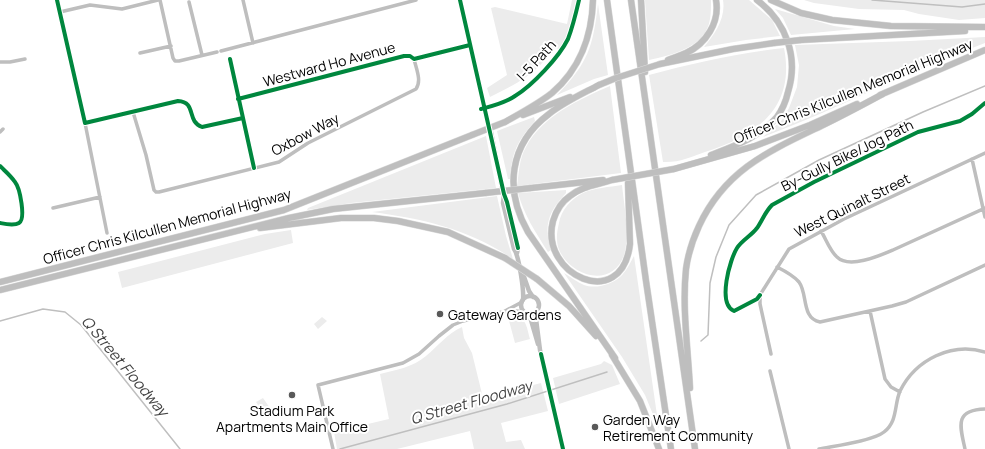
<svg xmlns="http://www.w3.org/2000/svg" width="985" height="449" font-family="Manrope,sans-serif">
	<rect width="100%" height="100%" fill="#fff"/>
	<!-- green -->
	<path fill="#ececec" d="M 572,0 L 577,0 C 574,18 570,33 561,49 L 552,48 C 549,53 546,58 543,62 C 529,78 508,88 490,97 L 487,88 L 507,75 L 491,8 L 495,7 L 567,24 Z
		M 645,0 L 711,0 C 711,6 711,13 710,19 C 706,47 672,55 649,60 Z
		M 723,0 L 749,0 L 772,20 L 780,36 L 746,40 L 704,47 C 715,34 726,18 723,0 Z
		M 804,0 L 985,0 L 985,18 L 959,20 L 919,14 L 904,10 L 859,9 L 814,3 Z
		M 598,4 L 608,75 L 594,79 L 557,95 C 588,63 593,47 598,4 Z
		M 775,9 L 834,26 L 855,29 L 791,35 L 783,18 Z
		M 985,37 L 985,43 C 909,71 838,109 763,137 L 782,120 L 789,108 L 797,87 L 799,65 L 795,45 L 910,41 Z
		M 784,48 C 796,109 755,136 705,152 C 691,157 678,163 663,162 L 649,75 C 694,63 738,53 784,48 Z
		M 610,86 L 621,173 L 517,186 C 519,173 519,159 526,147 C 542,116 580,99 610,86 Z
		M 534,117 L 535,121 C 517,141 512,152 510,179 L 508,179 L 497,131 Z
		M 486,136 L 496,188 L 351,203 L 307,210 L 308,208 Z
		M 622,185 C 624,205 630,235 624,255 C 612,290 568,276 558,247 C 556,239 557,231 559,223 C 561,210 571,199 583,193 C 594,188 609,187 622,185 Z
		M 566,190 L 566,193 C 549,211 543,225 551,250 L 548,252 C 536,233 524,215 518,193 Z
		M 497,196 L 506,236 L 513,259 C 469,229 424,219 372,212 Z
		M 291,230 L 293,243 L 122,288 L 118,272 L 265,234 Z
		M 634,256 L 659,429 L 645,395 L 622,357 L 564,273 C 571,277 577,282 584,285 C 595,289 611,285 620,277 C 626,272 630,263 634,256 Z
		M 515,316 C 527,318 527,329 530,339 L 515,343 L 508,317 Z
		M 322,317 L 327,321 L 318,329 L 314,324 Z
		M 462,327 L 464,338 L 472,353 L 483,398 L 541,383 L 548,411 L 501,423 L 506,442 L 521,440 L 525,449 L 474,449 L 470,431 L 397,449 L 337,449 L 334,432 L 389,419 L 380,374 C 396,370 413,367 426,356 C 438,346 447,334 462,327 Z
		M 604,361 L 612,365 L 620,384 L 559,404 L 553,378 L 601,364 Z
		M 263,398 L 272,411 L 265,416 L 256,402 Z"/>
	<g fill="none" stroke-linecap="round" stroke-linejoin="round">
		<!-- stream -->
		<path stroke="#bfbfbf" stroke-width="1.5" d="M 872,0 L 962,7 L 985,4
			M 0,321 L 43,309 L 65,312 L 81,325 L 180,449
			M 701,341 L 708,335 L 710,283 L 716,257 L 729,225 L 756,195 L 819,160 L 923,112 L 985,86
			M 340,449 L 507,404 L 607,372"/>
		<!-- motorway casing -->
		<g stroke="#dbdbdb" stroke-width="7">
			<path id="motorway" d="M 607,0 L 646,281 L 671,449
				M 631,0 L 695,449
				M 641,0 L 645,72
				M 771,0 L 801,13 L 832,20 L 891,26 L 985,27
				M 801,40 L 965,31
				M 668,60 C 674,57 680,56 686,53 C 706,44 720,22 716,0
				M 660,64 L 733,49 L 774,43
				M 599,85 C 582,94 564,102 549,114 C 509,144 504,190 528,232 L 615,358
				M 880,95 L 985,50
				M 523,115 L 570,97
				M 505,122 C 521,113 538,104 552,93 C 580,69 592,35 593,0
				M 711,155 C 734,146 760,137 777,117 C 782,110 786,101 788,92 C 799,57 786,22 757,0
				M 674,169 L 755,146 L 810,125 L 857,104
				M 612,180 C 598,185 582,186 570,196 C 561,202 556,211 553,221 C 539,275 622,313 630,244 L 628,183
				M 531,188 L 603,180
				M 260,228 L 341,218 L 374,218 L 398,221 L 448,232 L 505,258
				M 537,279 L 569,306 L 596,336
				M 0,282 L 284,210 L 472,135
				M 0,290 L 289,218 L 333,209 L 485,193
				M 612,355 L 640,401 L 659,449
				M 690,388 C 688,349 682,308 686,269 C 688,254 693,239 699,226 C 725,170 769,151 821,126 C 842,116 862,105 883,94"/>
		</g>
		<!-- minor -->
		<path stroke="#bebebe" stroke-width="3.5" d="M 57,0 L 85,123 L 107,233
			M 160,0 L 173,58 L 175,61 L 179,61 L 217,52
			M 243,0 L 253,43
			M 189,2 L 202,55
			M 60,12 L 90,5 L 122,9 L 158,0
			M 221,51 L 416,0
			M 140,53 L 171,46
			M 230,59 L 254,168
			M 0,62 L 10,62 L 25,59
			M 238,99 L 404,56 L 410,56 L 414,59 L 470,45
			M 133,112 L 146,155 L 154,190 L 156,192 L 159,192 L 279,162 L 308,143 L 416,89 C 422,81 416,68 414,59
			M 85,123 L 178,101 C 197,102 186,121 202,127 L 243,118
			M 0,132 L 3,129
			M 972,159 L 985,217
			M 0,166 C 5,171 11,176 15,182 C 20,188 26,219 19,223 C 14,226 5,224 0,223
			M 53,208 L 100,197
			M 821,231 C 826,239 830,251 837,257 C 849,269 879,256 893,250 L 985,208
			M 777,267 C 785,271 793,275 799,282 C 808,294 801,318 820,322 L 892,306 L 906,302 L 985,265
			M 505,311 L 522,302
			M 870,311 L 885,379 L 891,387 L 900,392
			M 771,354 L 760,304 L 760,295 L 789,249 L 844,219 L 985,153
			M 770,371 L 789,449
			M 333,449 L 318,385 L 403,363 L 419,354 L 439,336 L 453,325 L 463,321 L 502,312 L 516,311 L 524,312
			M 819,449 C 834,446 873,441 884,432 C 898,421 894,405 900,391 C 916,359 952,342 985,352
			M 965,449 C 960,426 954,410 985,409"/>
		<!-- tertiary -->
		<path stroke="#bebebe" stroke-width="4.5" d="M 460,0 L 488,123
			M 491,132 L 502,188
			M 504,194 L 503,203 L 514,249 C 519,256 524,290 523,300
			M 504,196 L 507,202 L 518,248 L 517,253
			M 522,271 L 529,291 L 533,297
			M521 305a9 9 0 1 1 18 0a9 9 0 1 1-18 0Z
			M 536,311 L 536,319 L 540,350 L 563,449
			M 526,313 L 531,320 L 538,344"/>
		<!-- motorway -->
		<use href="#motorway" stroke="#bebebe" stroke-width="6"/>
		<!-- motorway-bridge casing -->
		<g stroke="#dbdbdb" stroke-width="7" stroke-linecap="butt">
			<path id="motorway-bridge" d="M 774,43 L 801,40
				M 599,85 L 616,78 L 660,64
				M 472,135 L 505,122
				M 612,180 L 674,169
				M 485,193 L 531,188
				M 505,258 L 537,279"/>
		</g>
		<!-- motorway-bridge -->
		<use href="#motorway-bridge" stroke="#bebebe" stroke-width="6"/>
		<!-- cycleway casing -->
		<g stroke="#fff" stroke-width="6">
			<path id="cycleway" d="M 57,0 L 85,123 L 178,101 C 197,102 186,121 202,127 L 243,118
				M 460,0 L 504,194 L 507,202 L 518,248
				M 230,59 L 254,168
				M 238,99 L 404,56 L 410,56 L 414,59 L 470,45
				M 481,109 C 492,106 505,103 515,96 C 533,85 559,57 568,39 C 573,26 576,13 579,0
				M 0,166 C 5,171 11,176 15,182 C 20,188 26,219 19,223 C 14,226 5,224 0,223
				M 760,295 L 757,299 L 734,311 C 717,304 730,259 737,248 C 742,240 751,236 757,228 C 762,221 765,212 772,205 L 814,182 L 918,132 L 960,121 L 972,114 L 985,103
				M 541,354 L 563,449"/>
		</g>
		<!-- cycleway -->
		<use href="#cycleway" stroke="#00873e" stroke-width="4"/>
	</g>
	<!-- markers -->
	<g fill="#595959" stroke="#fff" stroke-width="1.5">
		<circle cx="440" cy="314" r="4"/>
		<circle cx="292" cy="395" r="4"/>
		<circle cx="595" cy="427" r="4"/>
	</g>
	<g text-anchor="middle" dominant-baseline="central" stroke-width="4" stroke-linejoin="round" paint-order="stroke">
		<!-- street labels -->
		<g font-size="14" fill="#000" stroke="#fff">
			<text transform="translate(536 60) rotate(-47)">I-5 Path</text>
			<text transform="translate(329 64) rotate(-15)">Westward Ho Avenue</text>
			<text transform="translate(853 91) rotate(-22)">Officer Chris Kilcullen Memorial Highway</text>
			<text transform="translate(305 134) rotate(-28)">Oxbow Way</text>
			<text transform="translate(847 155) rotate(-26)">By-Gully Bike/Jog Path</text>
			<text transform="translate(852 205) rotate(-26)">West Quinalt Street</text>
			<text transform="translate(167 226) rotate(-15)">Officer Chris Kilcullen Memorial Highway</text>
		</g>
		<!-- poi labels -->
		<g font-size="14" fill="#000" stroke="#fff" text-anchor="start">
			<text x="448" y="314">Gateway Gardens</text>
			<text x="292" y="410" text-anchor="middle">Stadium Park<tspan x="292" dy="16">Apartments Main Office</tspan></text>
			<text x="603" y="419">Garden Way<tspan x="603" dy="16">Retirement Community</tspan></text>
		</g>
		<!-- water labels -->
		<g font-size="15" font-style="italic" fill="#444" stroke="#fff">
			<text transform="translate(125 366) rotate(50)">Q Street Floodway</text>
			<text transform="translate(471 402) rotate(-16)">Q Street Floodway</text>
		</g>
	</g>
</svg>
